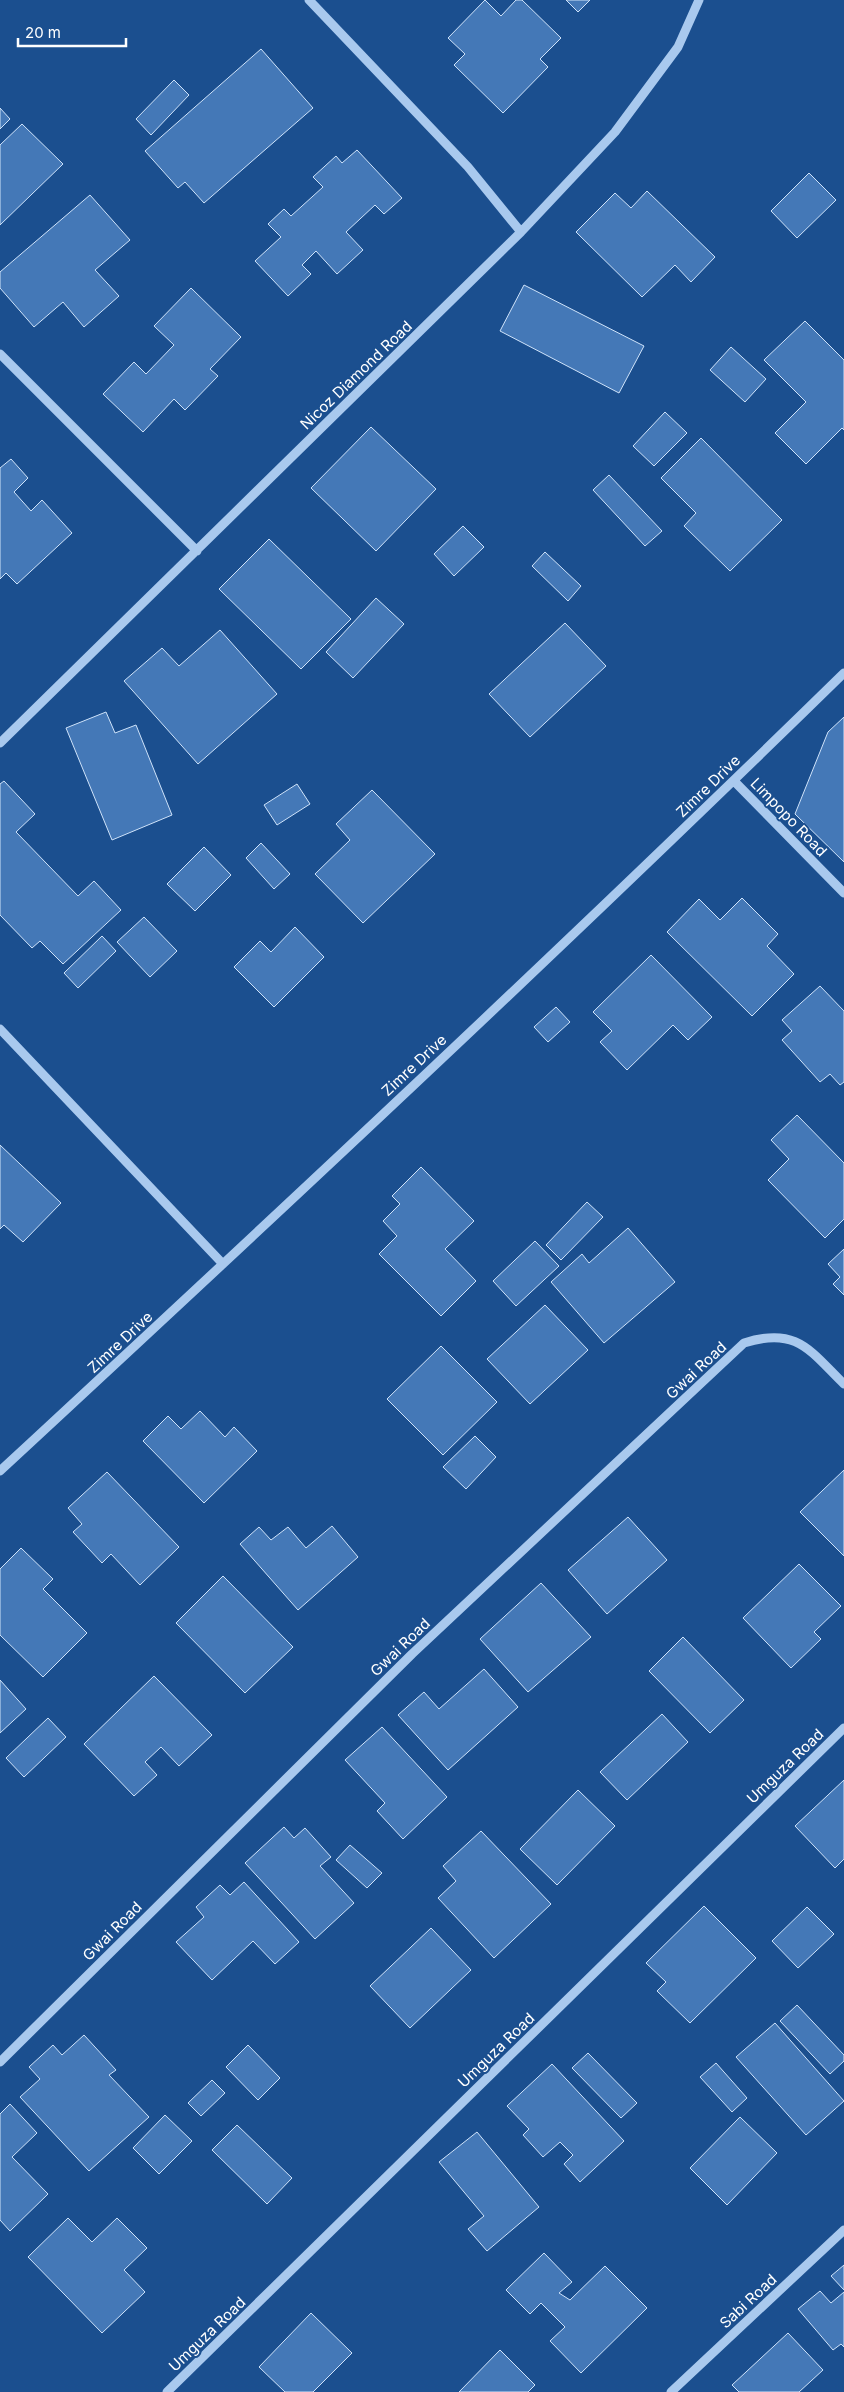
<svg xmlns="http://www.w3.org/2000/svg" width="844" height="2392" font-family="Inter,sans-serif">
	<rect width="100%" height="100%" fill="#1b4f8f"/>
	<!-- building -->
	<path fill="#4478b7" stroke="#cfe3fa" d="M 485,0 L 501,16 L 516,0 L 522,0 L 561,38 L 540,59 L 548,67 L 503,113 L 454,65 L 465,54 L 448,38 Z
		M 566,0 L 590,0 L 578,12 Z
		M 261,49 L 313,108 L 204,203 L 185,182 L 178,188 L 145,151 Z
		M 174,80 L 189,95 L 151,135 L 136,119 Z
		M 0,108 L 10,119 L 0,129 Z
		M 22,124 L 63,164 L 0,225 L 0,145 Z
		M 357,150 L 402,198 L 384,214 L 375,205 L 346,232 L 363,250 L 337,274 L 316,251 L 302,265 L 311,274 L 288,296 L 255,261 L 281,237 L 268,224 L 284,209 L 291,216 L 323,187 L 313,177 L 336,156 L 342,163 Z
		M 809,173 L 836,200 L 797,238 L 771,211 Z
		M 647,191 L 715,257 L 691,282 L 675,265 L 642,297 L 576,232 L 615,193 L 631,208 Z
		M 90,195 L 130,240 L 95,270 L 119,296 L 84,327 L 63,302 L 34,327 L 0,288 L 0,272 Z
		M 524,285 L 644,346 L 619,393 L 500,331 Z
		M 191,288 L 241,337 L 210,369 L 218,376 L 185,410 L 174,399 L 143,432 L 103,394 L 134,362 L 146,374 L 174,345 L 154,326 Z
		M 805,321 L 844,360 L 844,430 L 842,428 L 806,464 L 775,433 L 806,402 L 764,360 Z
		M 731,347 L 766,379 L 745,402 L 710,370 Z
		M 665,412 L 687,433 L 654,466 L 633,446 Z
		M 371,427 L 436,489 L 376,551 L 311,488 Z
		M 701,438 L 782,520 L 730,571 L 684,526 L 696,513 L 661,478 Z
		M 11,459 L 28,478 L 14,492 L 31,511 L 42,500 L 72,533 L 17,584 L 6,573 L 0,579 L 0,468 Z
		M 609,475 L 662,531 L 645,546 L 593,490 Z
		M 463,526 L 484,547 L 454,576 L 434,554 Z
		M 269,539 L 351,619 L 301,669 L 219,589 Z
		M 545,552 L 581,586 L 568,601 L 532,566 Z
		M 376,598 L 404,624 L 353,678 L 326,652 Z
		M 565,623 L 606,666 L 530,737 L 489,694 Z
		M 220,630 L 277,694 L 198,764 L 124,681 L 162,648 L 179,666 Z
		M 106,712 L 115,733 L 136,725 L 172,815 L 112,840 L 66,728 Z
		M 844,717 L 844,862 L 795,814 L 828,732 Z
		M 4,781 L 35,814 L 16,832 L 78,896 L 94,881 L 121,910 L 63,964 L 40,941 L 32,948 L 0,915 L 0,784 Z
		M 297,784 L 310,804 L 277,825 L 264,805 Z
		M 372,790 L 435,854 L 363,923 L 315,874 L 350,840 L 336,824 Z
		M 261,843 L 290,874 L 274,889 L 246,858 Z
		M 204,847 L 231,875 L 195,911 L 167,884 Z
		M 742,898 L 778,934 L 767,946 L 794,974 L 752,1016 L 667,932 L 699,899 L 720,920 Z
		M 144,917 L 177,951 L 150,977 L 117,942 Z
		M 295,927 L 324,957 L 274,1007 L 234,967 L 260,941 L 271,952 Z
		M 102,936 L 116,951 L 78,988 L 64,973 Z
		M 651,955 L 712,1017 L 688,1040 L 673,1025 L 627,1070 L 600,1042 L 612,1031 L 593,1012 Z
		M 820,986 L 844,1011 L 844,1082 L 840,1085 L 830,1074 L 820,1082 L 782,1040 L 792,1031 L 782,1020 Z
		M 556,1007 L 570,1022 L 548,1042 L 534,1027 Z
		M 797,1115 L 844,1163 L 844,1219 L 825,1238 L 768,1180 L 789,1159 L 771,1140 Z
		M 0,1145 L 61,1203 L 23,1242 L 4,1225 L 0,1229 Z
		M 421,1167 L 474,1221 L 445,1249 L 476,1281 L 441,1316 L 379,1254 L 397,1236 L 383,1221 L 400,1204 L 392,1196 Z
		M 587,1202 L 603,1217 L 561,1260 L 546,1245 Z
		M 628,1228 L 675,1282 L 604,1343 L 551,1282 L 582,1254 L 589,1263 Z
		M 535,1241 L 559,1266 L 516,1306 L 493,1281 Z
		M 844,1249 L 844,1295 L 833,1284 L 840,1277 L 828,1264 Z
		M 545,1305 L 588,1350 L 530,1404 L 487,1359 Z
		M 441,1346 L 497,1402 L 443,1455 L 387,1399 Z
		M 200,1411 L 225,1437 L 234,1427 L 257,1451 L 204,1503 L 143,1441 L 168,1416 L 181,1429 Z
		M 475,1436 L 496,1457 L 466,1489 L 443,1467 Z
		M 844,1470 L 844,1556 L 800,1512 Z
		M 107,1472 L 179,1547 L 140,1585 L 111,1554 L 102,1563 L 73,1532 L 82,1524 L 68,1508 Z
		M 628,1517 L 667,1560 L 607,1614 L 568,1570 Z
		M 332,1526 L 358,1557 L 298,1610 L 240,1544 L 259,1527 L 271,1540 L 288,1527 L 306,1548 Z
		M 21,1548 L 53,1579 L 43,1589 L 87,1633 L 43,1677 L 0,1635 L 0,1569 Z
		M 799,1564 L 841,1606 L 814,1632 L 821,1639 L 791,1668 L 743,1618 Z
		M 223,1576 L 293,1647 L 245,1693 L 176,1623 Z
		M 541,1583 L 591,1637 L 528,1692 L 480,1639 Z
		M 683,1637 L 744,1700 L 710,1733 L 649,1671 Z
		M 484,1669 L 518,1707 L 448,1770 L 398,1715 L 424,1692 L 439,1709 Z
		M 154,1676 L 212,1735 L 179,1766 L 161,1747 L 145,1762 L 157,1775 L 134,1796 L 84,1744 Z
		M 0,1680 L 26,1709 L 0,1733 Z
		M 662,1714 L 688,1742 L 627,1800 L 600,1772 Z
		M 48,1718 L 66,1737 L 24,1777 L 6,1758 Z
		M 382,1727 L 447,1797 L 403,1839 L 377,1811 L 385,1803 L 345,1760 Z
		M 844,1780 L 844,1859 L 835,1868 L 795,1826 Z
		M 578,1790 L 615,1826 L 557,1885 L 520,1849 Z
		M 284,1827 L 294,1838 L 305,1828 L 331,1857 L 320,1866 L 354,1903 L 315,1939 L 245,1863 Z
		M 481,1831 L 551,1904 L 494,1958 L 438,1898 L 456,1881 L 443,1866 Z
		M 350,1845 L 382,1873 L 367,1888 L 336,1860 Z
		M 244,1882 L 299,1942 L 275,1964 L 253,1941 L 212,1980 L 176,1942 L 204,1917 L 196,1907 L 220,1885 L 230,1895 Z
		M 704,1906 L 756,1958 L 690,2023 L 657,1991 L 666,1982 L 646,1963 Z
		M 807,1907 L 834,1934 L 798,1968 L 772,1941 Z
		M 431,1928 L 471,1970 L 410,2028 L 370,1986 Z
		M 797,2005 L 844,2055 L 844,2061 L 830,2074 L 780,2021 Z
		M 775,2023 L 844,2101 L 806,2135 L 736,2057 Z
		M 84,2035 L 116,2070 L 109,2075 L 149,2117 L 89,2171 L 20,2097 L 40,2079 L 29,2067 L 53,2045 L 62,2055 Z
		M 248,2045 L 280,2078 L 258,2100 L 226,2067 Z
		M 588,2053 L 637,2103 L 621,2118 L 572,2068 Z
		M 716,2063 L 747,2098 L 732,2112 L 700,2077 Z
		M 552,2064 L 624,2141 L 580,2182 L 564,2164 L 573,2155 L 560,2142 L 543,2157 L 523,2135 L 529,2129 L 507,2106 Z
		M 212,2080 L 225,2093 L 201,2116 L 188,2103 Z
		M 10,2104 L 37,2133 L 12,2157 L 48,2194 L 10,2231 L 0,2220 L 0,2114 Z
		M 165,2115 L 192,2141 L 159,2174 L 133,2148 Z
		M 740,2117 L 777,2153 L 727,2205 L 690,2168 Z
		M 237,2125 L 292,2178 L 267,2204 L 212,2150 Z
		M 477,2132 L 539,2207 L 487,2251 L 468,2229 L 484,2216 L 439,2162 Z
		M 68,2218 L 92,2242 L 117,2218 L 147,2248 L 124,2270 L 145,2292 L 102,2333 L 28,2257 Z
		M 544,2253 L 572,2282 L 559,2293 L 570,2300 L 605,2266 L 647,2308 L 581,2373 L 550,2341 L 565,2327 L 541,2303 L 530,2314 L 506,2290 Z
		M 844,2265 L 844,2290 L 831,2276 Z
		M 820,2291 L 831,2303 L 844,2292 L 844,2347 L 841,2344 L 833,2350 L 798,2309 Z
		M 311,2313 L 352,2353 L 313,2392 L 285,2392 L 259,2367 Z
		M 788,2333 L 823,2370 L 799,2392 L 739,2392 L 732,2385 Z
		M 500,2350 L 535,2385 L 528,2392 L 459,2392 Z"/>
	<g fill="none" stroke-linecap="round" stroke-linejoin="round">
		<!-- minor -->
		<path stroke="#a9c9ee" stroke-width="9" d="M 309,0 L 468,167 L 521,232
			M 0,354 L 197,551
			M 0,743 L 521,232 L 615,132 L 678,47 L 699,0
			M 734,781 L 844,893
			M 0,1029 L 223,1264
			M 0,1471 C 284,1208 567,944 844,673
			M 0,2062 L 412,1654 L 744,1343 C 797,1326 810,1351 844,1384
			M 167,2392 L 844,1728
			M 671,2392 L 844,2230"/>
	</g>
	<g text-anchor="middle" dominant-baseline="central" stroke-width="4" stroke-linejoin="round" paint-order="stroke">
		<!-- street labels -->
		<g font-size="15" fill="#fff" stroke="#1b4f8f">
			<text transform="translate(356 375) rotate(-44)">Nicoz Diamond Road</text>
			<text transform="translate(708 786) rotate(-44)">Zimre Drive</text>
			<text transform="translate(789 817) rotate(46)">Limpopo Road</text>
			<text transform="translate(414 1065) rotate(-43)">Zimre Drive</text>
			<text transform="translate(120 1342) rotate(-43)">Zimre Drive</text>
			<text transform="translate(696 1370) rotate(-43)">Gwai Road</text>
			<text transform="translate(400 1647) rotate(-44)">Gwai Road</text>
			<text transform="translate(785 1766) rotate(-44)">Umguza Road</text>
			<text transform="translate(112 1931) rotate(-45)">Gwai Road</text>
			<text transform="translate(496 2050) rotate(-44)">Umguza Road</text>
			<text transform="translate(748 2301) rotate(-43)">Sabi Road</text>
			<text transform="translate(207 2334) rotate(-44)">Umguza Road</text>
		</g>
	</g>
	<!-- scale -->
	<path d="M18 38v8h108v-8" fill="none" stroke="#ffffff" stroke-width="2.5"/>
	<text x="25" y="38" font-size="15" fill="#ffffff" stroke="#1b4f8f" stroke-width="4" paint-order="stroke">20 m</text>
</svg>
